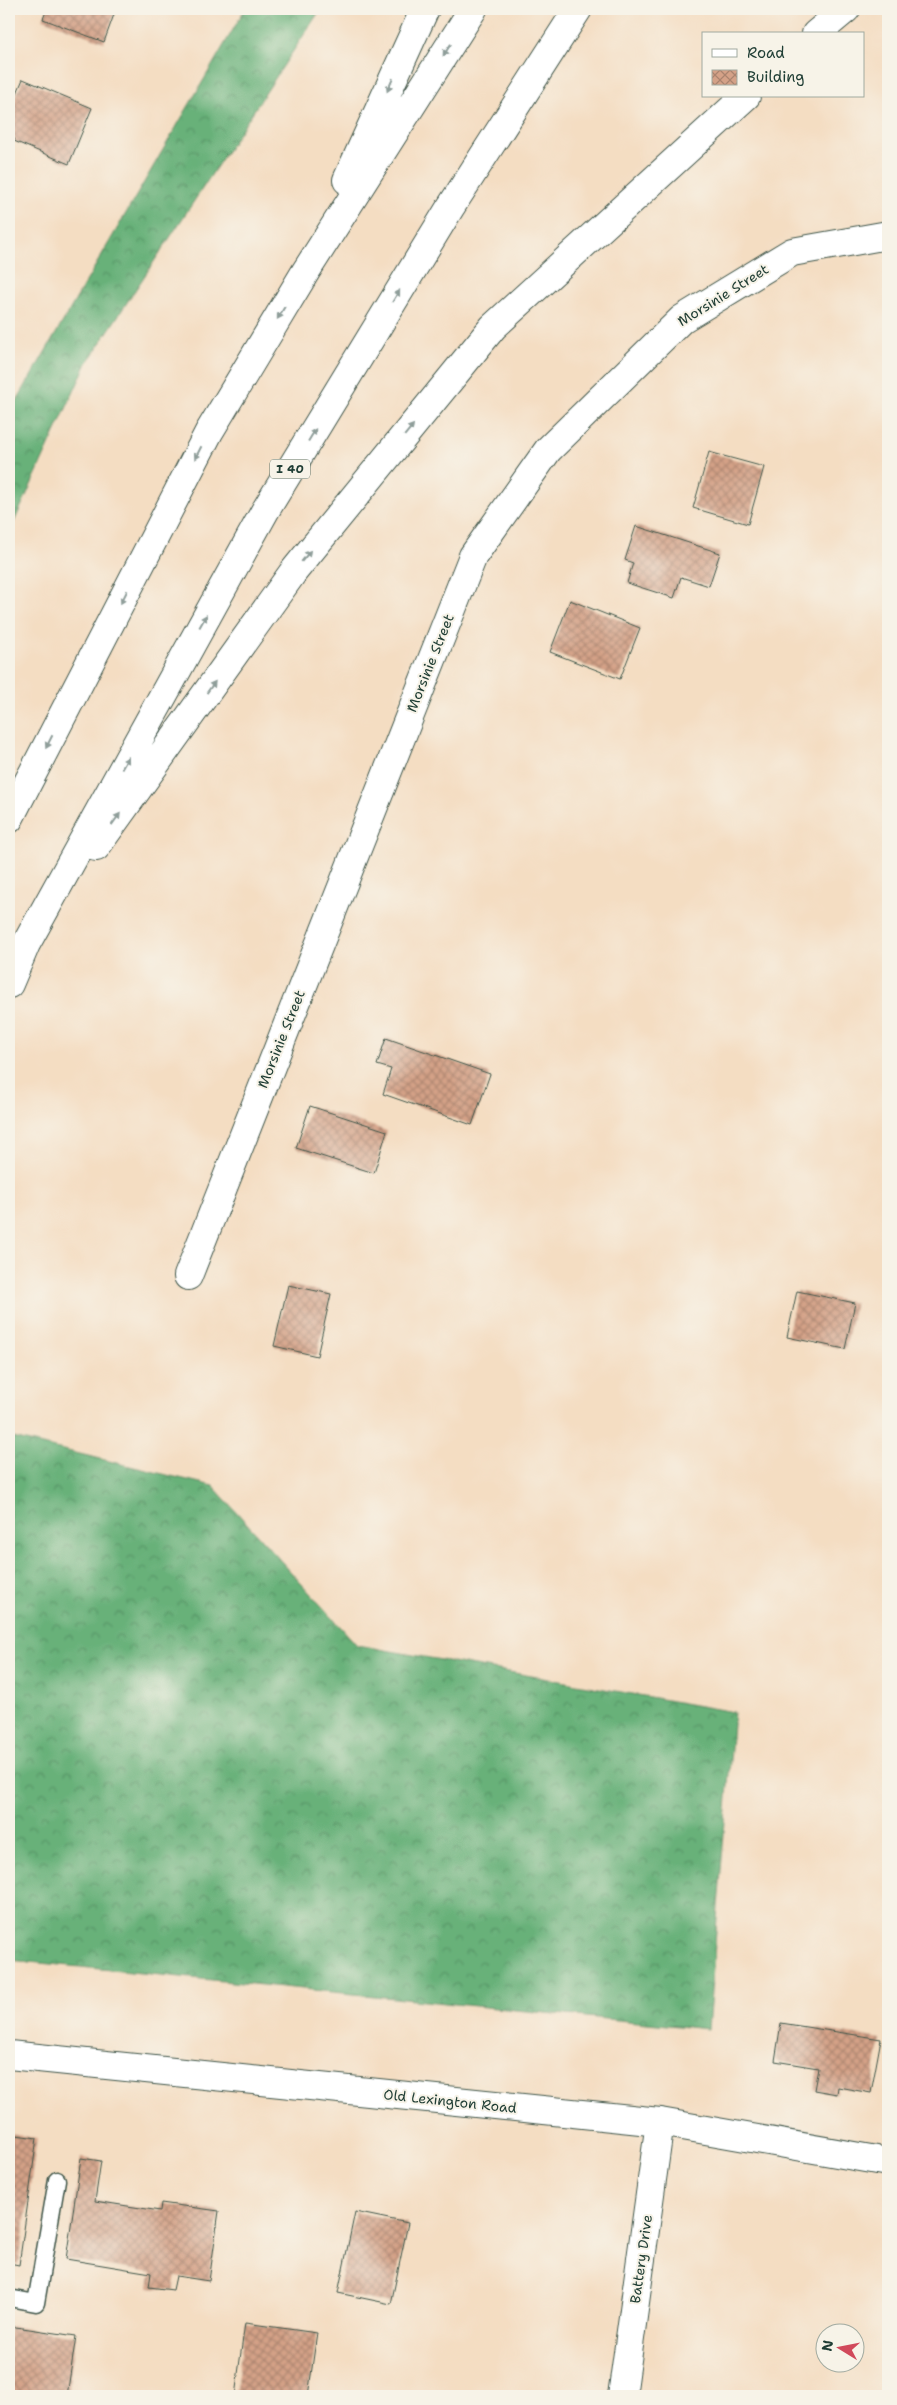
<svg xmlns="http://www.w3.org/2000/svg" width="897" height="2405" font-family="'Shantell Sans',sans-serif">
	<defs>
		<pattern id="forest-crowns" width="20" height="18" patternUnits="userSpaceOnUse" patternTransform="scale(1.25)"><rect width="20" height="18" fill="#68b179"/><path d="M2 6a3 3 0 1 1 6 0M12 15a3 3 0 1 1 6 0" fill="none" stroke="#559164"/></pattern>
		<pattern id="building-cross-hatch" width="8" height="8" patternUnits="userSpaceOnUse" patternTransform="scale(1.25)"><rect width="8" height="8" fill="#d4a187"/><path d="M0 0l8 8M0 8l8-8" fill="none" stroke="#ab846f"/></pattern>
	</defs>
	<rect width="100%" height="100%" fill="#f7f3e8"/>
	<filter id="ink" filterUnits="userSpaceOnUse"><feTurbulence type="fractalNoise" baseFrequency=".02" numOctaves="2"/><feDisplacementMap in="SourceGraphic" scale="10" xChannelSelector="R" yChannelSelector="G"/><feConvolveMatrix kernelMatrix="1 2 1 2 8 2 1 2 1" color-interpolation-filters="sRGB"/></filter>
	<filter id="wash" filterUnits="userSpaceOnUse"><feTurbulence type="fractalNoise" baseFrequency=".0096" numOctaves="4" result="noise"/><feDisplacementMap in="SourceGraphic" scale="20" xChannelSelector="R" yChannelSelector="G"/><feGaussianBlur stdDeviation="1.12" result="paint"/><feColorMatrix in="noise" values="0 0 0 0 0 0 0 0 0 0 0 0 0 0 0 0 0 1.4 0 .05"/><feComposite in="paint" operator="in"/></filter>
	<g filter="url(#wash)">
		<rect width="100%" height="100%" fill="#f4ddc2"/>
		<!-- forest -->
		<path fill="url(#forest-crowns)" stroke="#447756" d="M 245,9 L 321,9 L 87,363 L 9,533 L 9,414 Z
			M 9,1437 L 213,1486 L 357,1645 L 734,1712 L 708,2029 L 9,1960 Z"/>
		<g id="blocks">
			<!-- building -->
			<path fill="url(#building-cross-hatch)" d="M 47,9 L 116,9 L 104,42 L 43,19 Z
				M 23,79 L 92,108 L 69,164 L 14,141 L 15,139 L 9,136 L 9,112 Z
				M 709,452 L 764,467 L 748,524 L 693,508 Z
				M 636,526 L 720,553 L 709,586 L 681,577 L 674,598 L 627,583 L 633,563 L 625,560 Z
				M 570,600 L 640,628 L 620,679 L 550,652 Z
				M 386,1038 L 490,1074 L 472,1125 L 383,1094 L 391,1069 L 377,1065 Z
				M 310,1106 L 387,1131 L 374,1173 L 296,1148 Z
				M 288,1285 L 331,1294 L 317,1356 L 274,1346 Z
				M 797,1291 L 855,1303 L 845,1349 L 787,1337 Z
				M 781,2023 L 881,2039 L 871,2093 L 838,2087 L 837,2094 L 814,2090 L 818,2068 L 775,2061 Z
				M 9,2134 L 37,2138 L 19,2265 L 9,2263 Z
				M 81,2158 L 101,2161 L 95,2201 L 160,2211 L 161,2203 L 219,2211 L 209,2281 L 176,2276 L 173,2290 L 149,2287 L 151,2273 L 66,2259 Z
				M 355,2212 L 408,2223 L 391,2304 L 338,2293 Z
				M 245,2323 L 317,2333 L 308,2396 L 235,2396 Z
				M 9,2326 L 76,2336 L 67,2396 L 41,2396 L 9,2392 Z"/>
		</g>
	</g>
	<g filter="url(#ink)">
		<use href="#blocks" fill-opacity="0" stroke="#3f5549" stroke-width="1"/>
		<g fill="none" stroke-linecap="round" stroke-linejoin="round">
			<!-- lane casing -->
			<g stroke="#3f5549" stroke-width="19">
				<path id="lane" d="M 9,2298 L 36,2303 L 57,2180"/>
			</g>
			<!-- street casing -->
			<g stroke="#3f5549" stroke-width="30">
				<path id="street" d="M 188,1276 L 473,556 L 548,450 L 682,319 L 792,252 L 888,235
					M 622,2396 L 660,2122"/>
			</g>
			<!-- secondary casing -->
			<g stroke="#3f5549" stroke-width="30">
				<path id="secondary" d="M 9,2055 L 660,2122 L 888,2162"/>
			</g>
			<!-- highway casing -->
			<g stroke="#3f5549" stroke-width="30">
				<path id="highway" d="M 816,34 L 846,9
					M 347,180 L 425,9
					M 9,819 L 209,432 L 306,271 L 473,9
					M 96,847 L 294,571 L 493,327 L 746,96
					M 9,984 L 26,944 L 265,511 L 450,208 L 578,9"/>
			</g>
			<!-- lane -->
			<use href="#lane" stroke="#fff" stroke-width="16"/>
			<!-- street -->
			<use href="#street" stroke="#fff" stroke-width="28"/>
			<!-- secondary -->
			<use href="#secondary" stroke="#fff" stroke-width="28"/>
			<!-- highway -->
			<use href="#highway" stroke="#fff" stroke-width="28"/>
		</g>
		<!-- one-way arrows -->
		<defs><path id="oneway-solid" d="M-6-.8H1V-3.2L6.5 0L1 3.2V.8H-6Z" transform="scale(1.25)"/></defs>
		<g fill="#8f9e9a">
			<use href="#oneway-solid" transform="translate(447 50) rotate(123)"/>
			<use href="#oneway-solid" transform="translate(390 85) rotate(114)"/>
			<use href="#oneway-solid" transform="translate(396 296) rotate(-59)"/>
			<use href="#oneway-solid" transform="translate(281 313) rotate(121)"/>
			<use href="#oneway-solid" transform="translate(409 430) rotate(-51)"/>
			<use href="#oneway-solid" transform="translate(312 435) rotate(-59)"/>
			<use href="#oneway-solid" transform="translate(198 453) rotate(117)"/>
			<use href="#oneway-solid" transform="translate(306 556) rotate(-51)"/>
			<use href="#oneway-solid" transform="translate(124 597) rotate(117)"/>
			<use href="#oneway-solid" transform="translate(203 621) rotate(-61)"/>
			<use href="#oneway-solid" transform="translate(211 687) rotate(-54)"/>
			<use href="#oneway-solid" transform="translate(49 742) rotate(117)"/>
			<use href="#oneway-solid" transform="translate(125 763) rotate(-61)"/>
			<use href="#oneway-solid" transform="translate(116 819) rotate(-54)"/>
		</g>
	</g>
	<g text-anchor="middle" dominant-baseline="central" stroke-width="4" stroke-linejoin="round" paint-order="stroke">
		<!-- shield labels -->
		<rect fill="#f7f3e8" stroke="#60746a" stroke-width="1" x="270" y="459.5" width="40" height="19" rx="4"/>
		<g font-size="12" font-weight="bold" fill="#1f3d34">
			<text x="290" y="469">I 40</text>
		</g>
		<!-- street labels -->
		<g font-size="14" fill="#1f3d34" stroke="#f7f3e8">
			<text transform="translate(723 295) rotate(-32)">Morsinie Street</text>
			<text transform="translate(430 663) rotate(-68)">Morsinie Street</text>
			<text transform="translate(281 1039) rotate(-68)">Morsinie Street</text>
			<text transform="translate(450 2101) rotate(6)">Old Lexington Road</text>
			<text transform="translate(641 2259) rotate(-82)">Battery Drive</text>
		</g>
	</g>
	<!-- margin -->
	<rect width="897" height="2405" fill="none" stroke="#f7f3e8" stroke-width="30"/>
	<!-- legend -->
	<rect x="702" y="32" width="162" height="65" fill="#f7f3e8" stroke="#a1aaa0"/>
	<rect x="712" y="49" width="25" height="8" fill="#ffffff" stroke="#a1aaa0"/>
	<text x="747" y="58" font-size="15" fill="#1f3d34">Road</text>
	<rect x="712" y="70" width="25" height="15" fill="url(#building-cross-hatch)" stroke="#a1aaa0"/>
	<text x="747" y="82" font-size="15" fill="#1f3d34">Building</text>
	<!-- north arrow -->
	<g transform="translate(840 2348) rotate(280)"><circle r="24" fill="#f7f3e8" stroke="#a1aaa0"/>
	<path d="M0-4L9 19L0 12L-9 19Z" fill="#d1495b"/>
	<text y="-8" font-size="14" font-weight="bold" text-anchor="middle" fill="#1f3d34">N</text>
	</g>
</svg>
